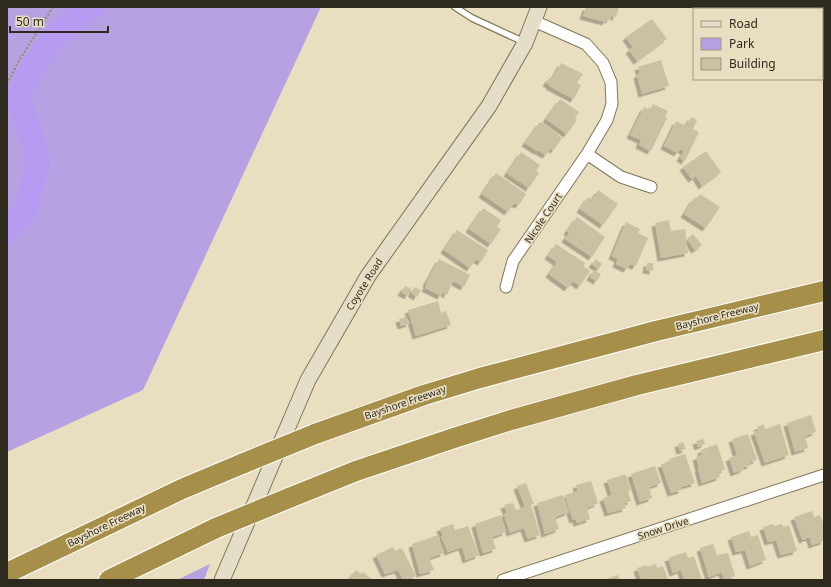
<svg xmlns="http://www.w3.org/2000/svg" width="831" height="587" font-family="'Noto Sans',sans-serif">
	<defs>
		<filter id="shadow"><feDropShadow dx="-3.5" dy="3.5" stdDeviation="0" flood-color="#0004"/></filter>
	</defs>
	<rect width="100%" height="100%" fill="#e9dec0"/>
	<!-- green -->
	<path fill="#b6a2e3" d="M 7,7 L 321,7 L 143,390 L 7,452 Z
		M 210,564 L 204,580 L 177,580 Z"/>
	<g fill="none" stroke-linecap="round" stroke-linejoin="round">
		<!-- river -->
		<path stroke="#b79af1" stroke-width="24" d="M 7,231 L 25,213 L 38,162 L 36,151 L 18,97 C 34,59 57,28 93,7"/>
	</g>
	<!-- building -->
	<path fill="#cac0a2" filter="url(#shadow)" d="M 586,7 L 619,7 L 616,17 L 611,16 L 610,20 L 607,19 L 606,22 L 583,16 Z
		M 652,19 L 667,39 L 637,61 L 629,50 L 633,47 L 626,37 Z
		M 661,60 L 669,86 L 642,94 L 637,75 L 640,73 L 638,67 Z
		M 561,63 L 583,74 L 577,83 L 581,85 L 574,99 L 549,86 L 550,85 L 546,83 L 549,78 L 552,79 Z
		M 560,99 L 579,112 L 575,118 L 577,120 L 567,134 L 546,119 Z
		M 653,104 L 668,111 L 665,117 L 667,118 L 651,151 L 639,145 L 641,140 L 630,135 L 644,107 L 650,110 Z
		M 691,117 L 697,120 L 693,129 L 699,132 L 685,161 L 680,158 L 684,151 L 680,149 L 678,153 L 664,146 L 676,121 L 686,126 Z
		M 541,122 L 556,132 L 556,133 L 562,138 L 554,150 L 551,148 L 546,155 L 537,150 L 537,151 L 525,143 L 539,123 Z
		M 706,151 L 721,172 L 702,186 L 696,176 L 692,179 L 683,167 Z
		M 521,152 L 540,165 L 536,171 L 539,173 L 529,188 L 507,173 Z
		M 496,173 L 526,194 L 519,205 L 514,203 L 508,212 L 482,194 Z
		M 598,190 L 618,204 L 603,225 L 580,209 L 588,197 L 592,200 Z
		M 700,194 L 720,207 L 706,228 L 684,214 L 694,198 L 696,200 Z
		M 483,208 L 501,220 L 497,227 L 501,229 L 491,244 L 469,229 Z
		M 577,217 L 605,237 L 592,257 L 565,239 L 569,233 L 567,231 Z
		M 669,220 L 671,231 L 685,229 L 688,253 L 661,258 L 655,223 Z
		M 626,222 L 640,229 L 638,233 L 648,238 L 636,266 L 630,264 L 627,269 L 616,264 L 618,259 L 612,256 Z
		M 457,230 L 488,250 L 481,262 L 476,259 L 470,268 L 444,250 Z
		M 693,234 L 702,245 L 695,250 L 687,239 Z
		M 556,244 L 585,263 L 583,266 L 590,271 L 580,286 L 573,281 L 568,288 L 549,274 L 557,262 L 548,256 Z
		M 439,259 L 470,275 L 464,287 L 453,281 L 447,295 L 443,292 L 441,296 L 425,288 L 427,284 L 426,283 Z
		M 596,259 L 602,264 L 599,269 L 592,264 Z
		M 647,263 L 653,263 L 653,271 L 646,270 Z
		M 594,270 L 601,274 L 597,281 L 590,277 Z
		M 405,286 L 411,289 L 408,296 L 401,292 Z
		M 414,287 L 421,290 L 417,297 L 411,293 Z
		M 438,301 L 441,313 L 446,311 L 451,325 L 416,336 L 408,310 Z
		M 406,317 L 410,323 L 401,326 L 399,319 Z
		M 811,415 L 816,432 L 805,436 L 808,448 L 795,452 L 787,423 Z
		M 764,424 L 765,429 L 780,424 L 789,455 L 765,463 L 754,432 L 758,431 L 757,427 Z
		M 748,434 L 757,460 L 750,462 L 751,465 L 744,467 L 744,469 L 734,473 L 729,458 L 737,455 L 732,439 Z
		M 704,439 L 705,444 L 698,447 L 696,441 Z
		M 683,442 L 686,449 L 680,451 L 678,444 Z
		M 717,444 L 725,469 L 719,472 L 720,477 L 702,483 L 698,468 L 699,468 L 696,457 L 702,455 L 701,450 Z
		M 685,454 L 695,483 L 681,487 L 682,490 L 671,493 L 661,464 L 670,462 L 669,459 Z
		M 655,466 L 661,483 L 649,487 L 652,498 L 640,502 L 631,474 Z
		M 623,475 L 626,475 L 631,490 L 628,491 L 631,501 L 624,503 L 626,508 L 608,513 L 603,498 L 612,495 L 607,480 Z
		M 591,481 L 598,503 L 587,508 L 590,519 L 577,523 L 576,519 L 573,520 L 565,495 L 578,491 L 576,485 Z
		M 526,483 L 534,504 L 527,506 L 531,505 L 540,535 L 528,539 L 524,528 L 510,533 L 504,514 L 507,513 L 504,505 L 513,503 L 516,510 L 525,507 L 517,486 Z
		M 563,495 L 569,512 L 555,517 L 559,529 L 545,534 L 537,503 Z
		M 812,511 L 814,517 L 820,515 L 824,525 L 824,541 L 812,545 L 810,538 L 805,538 L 806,539 L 803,540 L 802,539 L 794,517 Z
		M 501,515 L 506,532 L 492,537 L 496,549 L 483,553 L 475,524 Z
		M 453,524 L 455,530 L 468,526 L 479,555 L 466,560 L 462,547 L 448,552 L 441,536 L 443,536 L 440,528 Z
		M 773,524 L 774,526 L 782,524 L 783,527 L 789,525 L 797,551 L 781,555 L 776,540 L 768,542 L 763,527 Z
		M 749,531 L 751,537 L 758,535 L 766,560 L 750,566 L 745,550 L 736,552 L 731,537 Z
		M 438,535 L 444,553 L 429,558 L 434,570 L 420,574 L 412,544 Z
		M 713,544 L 717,555 L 728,553 L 735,576 L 724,580 L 722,572 L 709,577 L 700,548 Z
		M 393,547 L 395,551 L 402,548 L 416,576 L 406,580 L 403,580 L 398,570 L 385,574 L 376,555 Z
		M 686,552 L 688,558 L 694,556 L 702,580 L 684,580 L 681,570 L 673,573 L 668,558 Z
		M 656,564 L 657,568 L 663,566 L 668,580 L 641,580 L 637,568 L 647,565 L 647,567 Z
		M 356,570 L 361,574 L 363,572 L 373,580 L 353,580 L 350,578 Z
		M 618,575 L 620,580 L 603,580 Z"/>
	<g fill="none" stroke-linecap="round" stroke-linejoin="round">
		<!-- lane casing -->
		<g stroke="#7f765a" stroke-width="8">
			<path id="lane" d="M 455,7 L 472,18 L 524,42"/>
		</g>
		<!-- street casing -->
		<g stroke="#7f765a" stroke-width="13">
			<path id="street" d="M 587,154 L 621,177 L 651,187
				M 506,287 L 513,261 L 587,154 L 607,120 L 612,104 L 611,82 L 603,63 L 586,44 L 534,21
				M 503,580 L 824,475"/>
		</g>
		<!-- secondary casing -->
		<g stroke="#7f765a" stroke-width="17">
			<path id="secondary" d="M 222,580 L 308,380 L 368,276 L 489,106 L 525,43 L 539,7"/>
		</g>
		<!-- highway casing -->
		<g stroke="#fff" stroke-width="22">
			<path id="highway" d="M 315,434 L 424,395 L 480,378 L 656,331 L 824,291
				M 289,498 L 356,471 L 454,438 L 511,420 L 637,385 L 824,340
				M 7,573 L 182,489 L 244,463
				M 109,580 L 216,528"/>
		</g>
		<!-- path -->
		<path stroke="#98907a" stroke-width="2.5" stroke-dasharray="2 2" stroke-linecap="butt" d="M 7,84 L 20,59 L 53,7"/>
		<!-- lane -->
		<use href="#lane" stroke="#fff" stroke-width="5.5"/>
		<!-- street -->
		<use href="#street" stroke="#fff" stroke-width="11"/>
		<!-- secondary -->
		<use href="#secondary" stroke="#e4ddc8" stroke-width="15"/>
		<!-- highway -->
		<use href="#highway" stroke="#a68f48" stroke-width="20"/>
		<!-- highway-bridge casing -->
		<g stroke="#fff" stroke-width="22" stroke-linecap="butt">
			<path id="highway-bridge" d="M 244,463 L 315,434
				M 216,528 L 289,498"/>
		</g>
		<!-- highway-bridge -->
		<use href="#highway-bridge" stroke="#a68f48" stroke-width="20"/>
	</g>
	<g text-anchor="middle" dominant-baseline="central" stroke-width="3.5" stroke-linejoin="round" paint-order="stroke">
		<!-- street labels -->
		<g font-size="10" fill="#2e2a1e" stroke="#e9dec0">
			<text transform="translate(543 218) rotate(-56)">Nicole Court</text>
			<text transform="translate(364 284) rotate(-58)">Coyote Road</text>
			<text transform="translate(717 316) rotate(-14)">Bayshore Freeway</text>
			<text transform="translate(405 402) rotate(-19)">Bayshore Freeway</text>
			<text transform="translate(106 525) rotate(-26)">Bayshore Freeway</text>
			<text transform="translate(663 528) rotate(-18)">Snow Drive</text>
		</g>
	</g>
	<!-- border -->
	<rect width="831" height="587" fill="none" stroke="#2e2a1e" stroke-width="16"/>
	<!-- legend -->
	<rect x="693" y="8" width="130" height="72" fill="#e9dec0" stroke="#9e967f"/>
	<rect x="701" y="21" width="20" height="6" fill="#e4ddc8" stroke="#9e967f"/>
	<text x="729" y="28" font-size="12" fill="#2e2a1e">Road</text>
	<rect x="701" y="38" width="20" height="12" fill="#b6a2e3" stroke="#9e967f"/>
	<text x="729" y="48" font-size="12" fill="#2e2a1e">Park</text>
	<rect x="701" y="58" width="20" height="12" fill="#cac0a2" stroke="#9e967f"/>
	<text x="729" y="68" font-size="12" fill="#2e2a1e">Building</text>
	<!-- scale -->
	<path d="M10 26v6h98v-6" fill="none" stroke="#2e2a1e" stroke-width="2"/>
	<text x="16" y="26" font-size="12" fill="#2e2a1e" stroke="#e9dec0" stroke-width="3" paint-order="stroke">50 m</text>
</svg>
